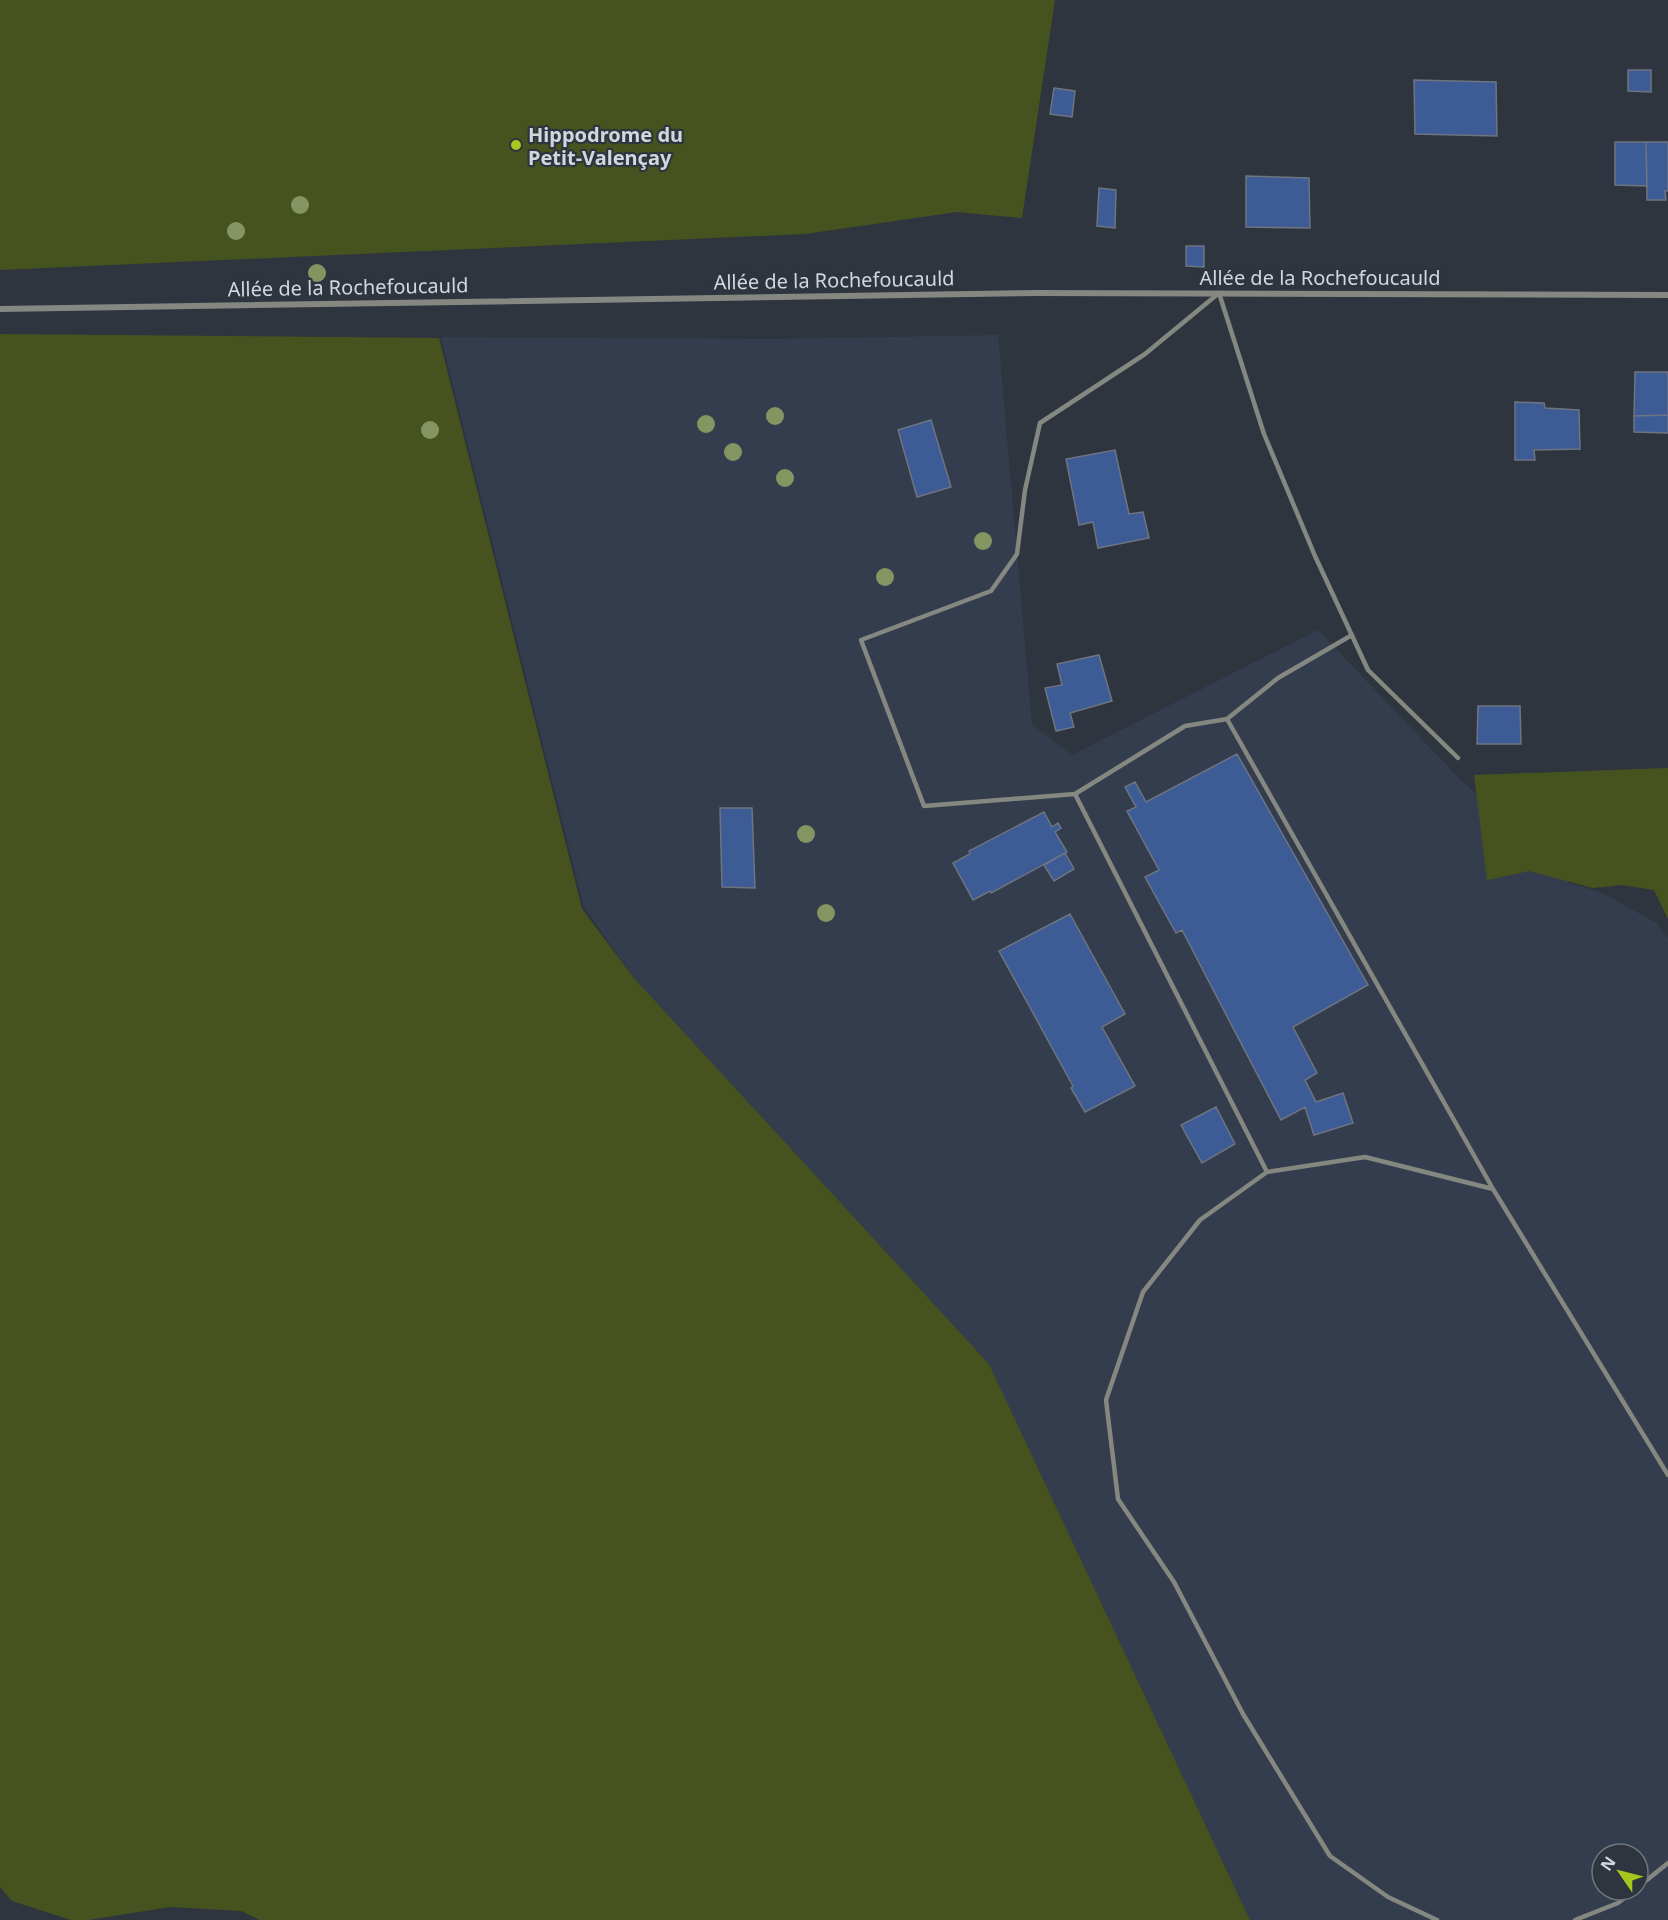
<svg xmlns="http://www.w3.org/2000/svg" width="1668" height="1920" font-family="'Noto Sans',sans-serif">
	<rect width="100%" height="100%" fill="#2f353f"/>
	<!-- built -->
	<path fill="#343d4d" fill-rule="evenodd" d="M 998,335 L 1032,725 L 1072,755 L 1318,630 L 1456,775 L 1569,883 L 1600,892 L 1657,923 L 1668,938 L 1668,1920 L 1250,1920 L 989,1364 L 633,977 L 584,907 L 441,337 L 775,339 ZM 1602,1854 L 1638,1854 L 1638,1890 L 1602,1890 Z"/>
	<!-- green -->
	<path fill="#47531f" d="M 0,0 L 1055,0 L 1022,218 L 957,212 L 805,234 L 0,270 Z
		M 0,334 L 439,338 L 582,909 L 633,977 L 989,1364 L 1250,1920 L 260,1920 L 241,1911 L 170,1907 L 88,1920 L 71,1920 L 12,1901 L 0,1887 Z
		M 1668,768 L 1668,919 L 1654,890 L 1622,885 L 1593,888 L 1529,871 L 1487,880 L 1474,775 Z"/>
	<!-- building -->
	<path fill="#3d5b95" stroke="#6e7480" stroke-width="1.5" d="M 1628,70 L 1651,70 L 1651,92 L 1628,91 Z
		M 1414,80 L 1496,82 L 1497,136 L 1415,134 Z
		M 1054,88 L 1075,91 L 1072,117 L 1050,114 Z
		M 1615,142 L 1646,142 L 1647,186 L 1615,185 Z
		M 1646,142 L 1668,142 L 1668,191 L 1665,191 L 1666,200 L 1647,200 Z
		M 1246,176 L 1309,178 L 1310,228 L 1246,227 Z
		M 1099,188 L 1116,190 L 1115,228 L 1097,226 Z
		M 1186,246 L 1204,246 L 1204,267 L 1186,266 Z
		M 1635,372 L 1668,372 L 1668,415 L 1634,416 Z
		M 1515,402 L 1544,403 L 1545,408 L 1579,410 L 1580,449 L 1534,450 L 1535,460 L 1515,460 Z
		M 1668,415 L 1668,433 L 1634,432 L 1634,416 Z
		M 931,420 L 951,487 L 917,497 L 898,430 Z
		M 1115,450 L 1129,514 L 1143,512 L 1149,538 L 1098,548 L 1093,522 L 1079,525 L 1066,459 Z
		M 1099,655 L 1112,701 L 1070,713 L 1074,727 L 1056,731 L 1045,688 L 1062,685 L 1057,664 Z
		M 1478,706 L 1520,706 L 1521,744 L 1477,744 Z
		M 1237,754 L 1368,985 L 1293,1027 L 1317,1073 L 1305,1080 L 1316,1102 L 1343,1093 L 1353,1123 L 1314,1135 L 1305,1107 L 1281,1120 L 1182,930 L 1176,933 L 1145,877 L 1159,870 L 1127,811 L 1136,807 L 1125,787 L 1135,782 L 1146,802 Z
		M 720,808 L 752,808 L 755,888 L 722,887 Z
		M 1044,812 L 1052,827 L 1058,823 L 1061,828 L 1055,832 L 1067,852 L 991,893 L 990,891 L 973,900 L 953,863 L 970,854 L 969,851 Z
		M 1065,853 L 1074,869 L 1054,881 L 1044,865 Z
		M 1070,914 L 1125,1014 L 1102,1027 L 1135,1086 L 1085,1112 L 1071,1088 L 1073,1086 L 999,951 Z
		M 1216,1107 L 1235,1144 L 1202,1163 L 1181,1125 Z"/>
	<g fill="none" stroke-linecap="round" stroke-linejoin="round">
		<!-- lane -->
		<path stroke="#858781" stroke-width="4.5" d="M 1227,719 L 1278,678 L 1352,635
			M 1075,794 L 924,806 L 861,640 L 991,591 L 1017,554 L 1025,490 L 1040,423 L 1145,354 L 1219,293 L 1264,434 L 1315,556 L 1368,670 L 1458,758
			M 1267,1172 L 1200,1220 L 1143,1292 L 1106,1400 L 1118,1499 L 1174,1582 L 1243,1714 L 1330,1856 L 1388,1897 L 1437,1920
			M 1493,1189 L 1365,1157 L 1267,1172 L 1075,794 L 1185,726 L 1227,719 L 1493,1189 L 1668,1475
			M 1638,1887 L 1668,1863
			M 1575,1920 L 1618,1903 L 1634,1890"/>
		<!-- street -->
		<path stroke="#858781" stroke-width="6" d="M 0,309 L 1037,293 L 1668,295"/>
	</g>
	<!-- trees -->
	<g fill="#849562">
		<circle cx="300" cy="205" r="9"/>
		<circle cx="236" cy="231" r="9"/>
		<circle cx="317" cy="273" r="9"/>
		<circle cx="775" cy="416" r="9"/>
		<circle cx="706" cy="424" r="9"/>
		<circle cx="430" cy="430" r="9"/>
		<circle cx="733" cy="452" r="9"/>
		<circle cx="785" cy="478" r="9"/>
		<circle cx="983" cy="541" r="9"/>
		<circle cx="885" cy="577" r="9"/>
		<circle cx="806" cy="834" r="9"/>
		<circle cx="826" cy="913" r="9"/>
	</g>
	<!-- markers -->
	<circle fill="#a8c71d" stroke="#2f353f" stroke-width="2" cx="516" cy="145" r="6"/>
	<g text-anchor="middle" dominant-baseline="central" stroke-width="4.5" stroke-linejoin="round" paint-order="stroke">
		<!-- poi labels -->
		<g font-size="20" font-weight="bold" fill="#d2d6dd" stroke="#2f353f" text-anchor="start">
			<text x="528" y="134">Hippodrome du<tspan x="528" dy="23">Petit-Valençay</tspan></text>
		</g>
		<!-- street labels -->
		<g font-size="20" fill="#d2d6dd" stroke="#2f353f">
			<text x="1320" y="277">Allée de la Rochefoucauld</text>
			<text transform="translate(834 280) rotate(-1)">Allée de la Rochefoucauld</text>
			<text transform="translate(348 287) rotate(-1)">Allée de la Rochefoucauld</text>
		</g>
	</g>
	<!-- north arrow -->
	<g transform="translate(1620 1872) rotate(305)"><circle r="28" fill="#2f353f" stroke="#70757e" stroke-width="1.5"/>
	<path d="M0-4.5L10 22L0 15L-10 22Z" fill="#a8c71d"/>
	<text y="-9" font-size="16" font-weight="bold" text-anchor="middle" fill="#d2d6dd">N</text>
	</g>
</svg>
